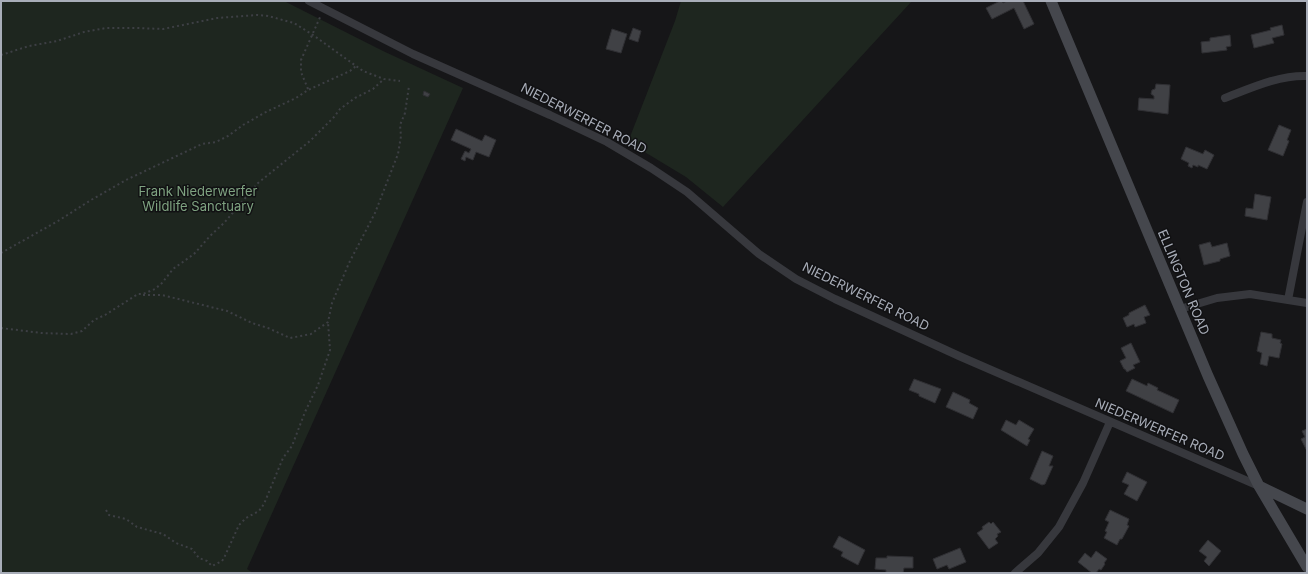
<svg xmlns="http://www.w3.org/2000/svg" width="1308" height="574" font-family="Inter,sans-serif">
	<rect width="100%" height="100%" fill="#161618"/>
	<!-- green -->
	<path fill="#1e261f" d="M 1,1 L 284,1 L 383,51 L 463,88 L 247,569 L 253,573 L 1,573 Z
		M 681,1 L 912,1 L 723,207 L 686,177 L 628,142 L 675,21 Z"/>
	<!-- building -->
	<path fill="#404145" stroke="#303034" d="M 1000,1 L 1002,1 L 1003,3 L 1007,1 L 1023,1 L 1034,24 L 1024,29 L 1014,8 L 992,19 L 986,8 Z
		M 1282,25 L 1284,35 L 1272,38 L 1274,43 L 1254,48 L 1251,35 L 1271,30 L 1270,28 Z
		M 633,28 L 641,31 L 638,42 L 629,39 Z
		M 612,29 L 627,34 L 621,53 L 606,49 Z
		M 1230,35 L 1231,46 L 1226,47 L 1227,50 L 1202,53 L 1201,42 L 1210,41 L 1210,38 Z
		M 1156,84 L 1170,85 L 1168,114 L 1138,110 L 1139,98 L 1154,99 L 1154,96 L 1151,94 L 1152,90 L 1155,89 Z
		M 424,91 L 430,94 L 428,97 L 423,95 Z
		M 1279,125 L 1291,130 L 1287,140 L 1289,141 L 1283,156 L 1268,150 Z
		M 456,129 L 482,141 L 485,135 L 496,140 L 489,157 L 476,152 L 473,160 L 466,157 L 465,161 L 461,159 L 465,151 L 469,153 L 471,149 L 451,140 Z
		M 1186,147 L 1203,154 L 1205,150 L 1214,155 L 1207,169 L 1198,165 L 1198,167 L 1193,165 L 1192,168 L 1188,166 L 1189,163 L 1181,159 Z
		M 1255,194 L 1271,197 L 1267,220 L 1245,216 L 1246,208 L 1253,209 Z
		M 1210,242 L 1212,247 L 1227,243 L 1230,256 L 1220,259 L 1220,261 L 1204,265 L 1199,245 Z
		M 1145,305 L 1150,315 L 1144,317 L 1146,323 L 1135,327 L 1134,324 L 1127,327 L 1123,318 L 1129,315 L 1129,313 Z
		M 1261,332 L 1272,334 L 1272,338 L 1281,340 L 1280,343 L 1282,344 L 1279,358 L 1269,356 L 1267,366 L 1260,364 L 1262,353 L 1257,351 Z
		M 1131,343 L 1140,362 L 1133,365 L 1135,368 L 1127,372 L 1125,369 L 1124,369 L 1120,361 L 1126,358 L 1121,348 Z
		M 914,379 L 941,389 L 935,403 L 919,396 L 919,394 L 909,390 Z
		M 1132,379 L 1147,386 L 1148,383 L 1158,388 L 1157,390 L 1179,400 L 1173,413 L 1126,391 Z
		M 953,392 L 970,400 L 969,403 L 978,408 L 973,419 L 946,407 Z
		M 1006,420 L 1016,425 L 1019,420 L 1034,429 L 1028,439 L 1030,440 L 1027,446 L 1001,430 Z
		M 1307,429 L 1307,451 L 1301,439 L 1305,437 L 1302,431 Z
		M 1042,451 L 1053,456 L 1049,466 L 1053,466 L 1045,484 L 1042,485 L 1030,479 Z
		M 1127,472 L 1147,482 L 1137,501 L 1124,494 L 1129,485 L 1122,482 Z
		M 1110,510 L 1129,519 L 1127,525 L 1129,526 L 1122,539 L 1120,539 L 1117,545 L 1104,538 L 1107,532 L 1105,531 L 1109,522 L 1105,520 Z
		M 989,522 L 991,524 L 993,522 L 1001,532 L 997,534 L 998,536 L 995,539 L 998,543 L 989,549 L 977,533 L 983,529 L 982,527 Z
		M 839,536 L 865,550 L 858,565 L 841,556 L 843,552 L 833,547 Z
		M 1208,540 L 1221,551 L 1209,566 L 1204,561 L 1207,557 L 1199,551 Z
		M 960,548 L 966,562 L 949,569 L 947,565 L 937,569 L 933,559 Z
		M 1096,551 L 1107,559 L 1104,563 L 1105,564 L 1101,570 L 1099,569 L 1096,573 L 1092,573 L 1078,562 L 1085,553 L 1091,558 Z
		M 887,556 L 913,557 L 913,568 L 904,568 L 903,573 L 886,573 L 886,570 L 875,569 L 876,558 L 887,558 Z"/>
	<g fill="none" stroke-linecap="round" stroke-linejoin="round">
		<!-- path -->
		<path stroke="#3d3f44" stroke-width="2" stroke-dasharray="2 3" stroke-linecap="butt" d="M 1,55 L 29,46 L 57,41 L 84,32 L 106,28 L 137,28 L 163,29 L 217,18 L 257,15 L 268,16 L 294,23 L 313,35 L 363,71 L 384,79 L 400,81
			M 308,89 L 301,72 L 301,60 L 321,15
			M 1,253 L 58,221 L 91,200 L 126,180 L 202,144 L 216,142 L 228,136 L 243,125 L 266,112 L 296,98 L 308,90 L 350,71 L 356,66
			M 143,295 L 162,295 L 227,311 L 252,323 L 268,328 L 290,338 L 311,334 L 328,322 L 332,303 L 349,263 L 375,213 L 398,154 L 401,136 L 400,125 L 405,113 L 409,86
			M 1,328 L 41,333 L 71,334 L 82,331 L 94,320 L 105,315 L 138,294 L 143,294 L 155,289 L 162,283 L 173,269 L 194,254 L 210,236 L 224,223 L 258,183 L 310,141 L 334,117 L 340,109 L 355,98 L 373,89 L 384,79
			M 106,510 L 109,515 L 126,519 L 137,527 L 163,534 L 176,543 L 192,549 L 199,558 L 207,561 L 212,566 L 222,561 L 224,558 L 239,525 L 246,518 L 259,511 L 264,504 L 283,458 L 292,446 L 305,412 L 318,385 L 330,350 L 328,322"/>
		<!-- street -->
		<path stroke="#37383d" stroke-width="8" d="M 309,1 L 413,54 L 550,115 L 607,142 L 651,168 L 687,192 L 759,254 L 796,279 L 835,299 L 959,356 L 1259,486
			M 1225,98 C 1251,88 1279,75 1307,76
			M 1288,300 L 1307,202
			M 1180,309 L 1217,298 L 1250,294 L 1307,303
			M 1015,573 L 1038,553 L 1059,527 L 1083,483 L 1110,422"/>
		<!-- secondary -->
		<path stroke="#45474d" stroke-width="11" d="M 1051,1 L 1208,376 L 1243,454 L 1259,486 L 1307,567
			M 1259,486 L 1307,509"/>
	</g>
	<g text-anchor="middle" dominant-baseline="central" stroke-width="3" stroke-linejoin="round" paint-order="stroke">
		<!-- street labels -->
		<g font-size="13" fill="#a8adb8" stroke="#111113">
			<text transform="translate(584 118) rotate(27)">NIEDERWERFER ROAD</text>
			<text transform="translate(1184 282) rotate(67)">ELLINGTON ROAD</text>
			<text transform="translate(866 296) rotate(26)">NIEDERWERFER ROAD</text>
			<text transform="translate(1160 429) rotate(23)">NIEDERWERFER ROAD</text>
		</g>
		<!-- park labels -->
		<g font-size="13" fill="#7fa381" stroke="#111113">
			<text x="198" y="191">Frank Niederwerfer<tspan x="198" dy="15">Wildlife Sanctuary</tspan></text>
		</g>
	</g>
	<!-- border -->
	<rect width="1308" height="574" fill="none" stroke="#a8adb8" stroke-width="4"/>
</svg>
